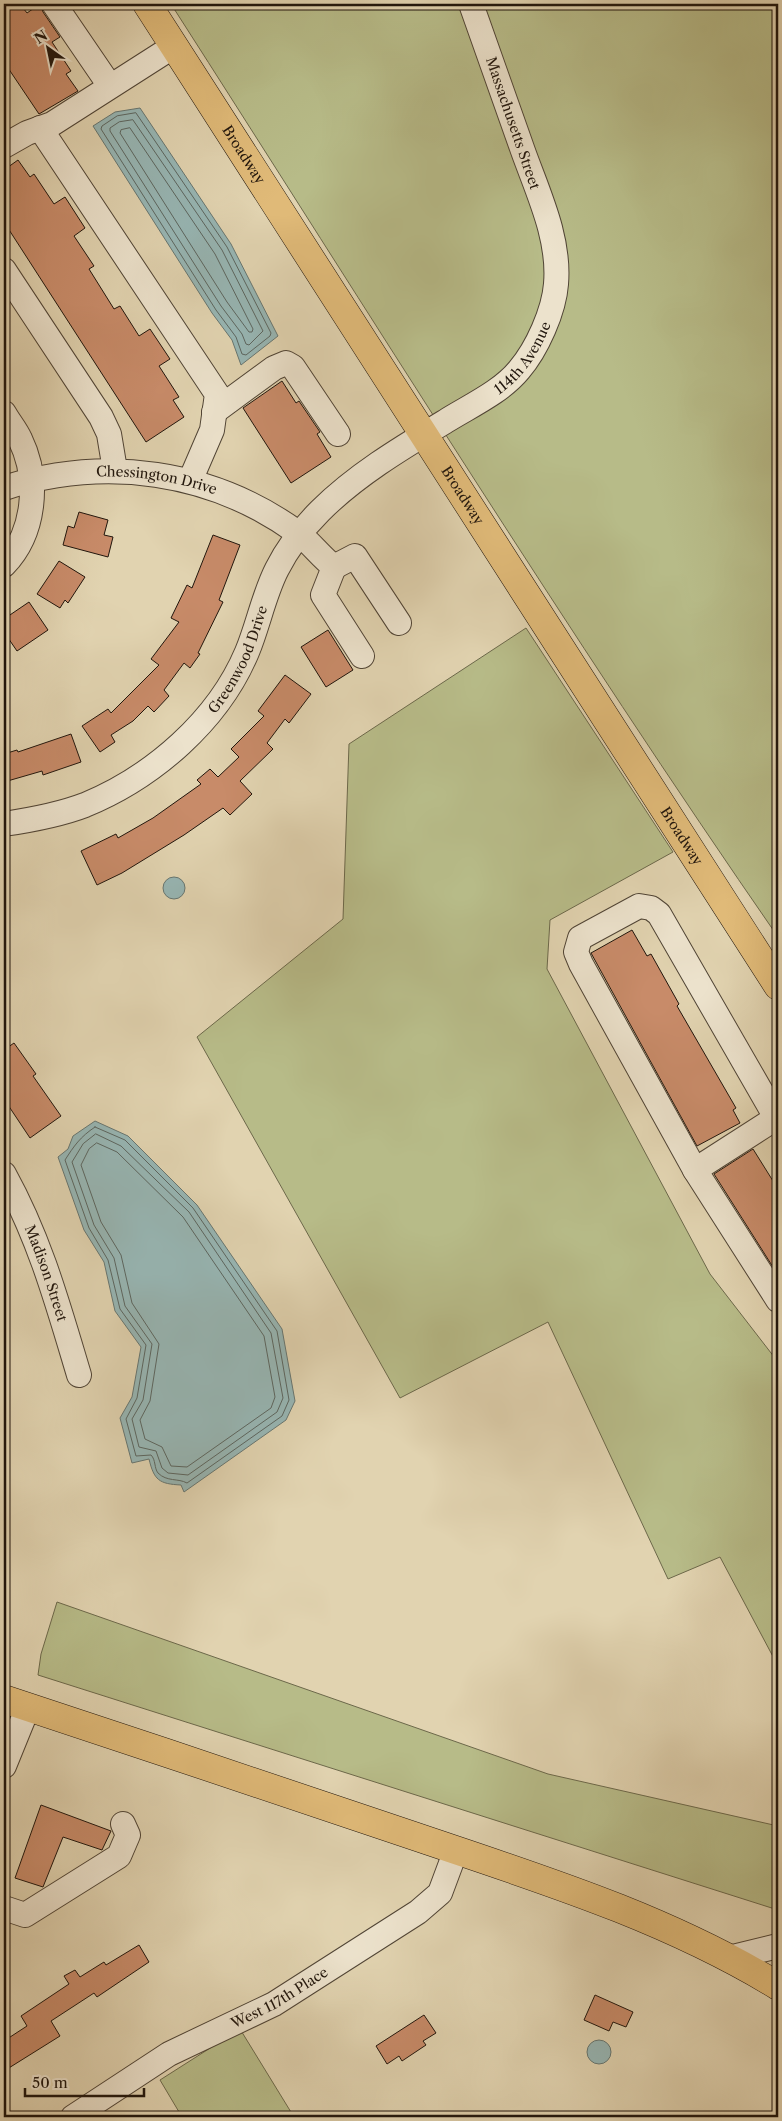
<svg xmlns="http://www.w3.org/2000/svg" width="782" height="2121" font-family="'Libre Caslon Text',serif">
	<rect width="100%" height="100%" fill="#e1d3b0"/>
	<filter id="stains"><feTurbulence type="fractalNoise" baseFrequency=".004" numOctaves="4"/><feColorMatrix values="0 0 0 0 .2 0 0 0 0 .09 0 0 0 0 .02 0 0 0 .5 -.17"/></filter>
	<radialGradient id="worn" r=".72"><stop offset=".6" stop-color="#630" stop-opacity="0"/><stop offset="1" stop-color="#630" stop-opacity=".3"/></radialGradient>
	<!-- green -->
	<path fill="#b7bb88" stroke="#6c684a" d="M 171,4 L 778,4 L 778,937 C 567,632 371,316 171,4 Z
		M 526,628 L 673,852 L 550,920 L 547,969 L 710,1274 L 778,1362 L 778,1666 L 720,1557 L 668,1579 L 548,1322 L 400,1398 L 197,1037 L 343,919 L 349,744 Z
		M 57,1602 L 548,1774 L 778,1826 L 778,1910 L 38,1675 L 41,1654 Z
		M 240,2029 L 294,2117 L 182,2117 L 160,2080 Z"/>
	<!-- water -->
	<path fill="#97b6b4" stroke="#677671" d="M 140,108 L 231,244 L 278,336 L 241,365 L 232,340 L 212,313 L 93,126 L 115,112 Z
		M163 888a11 11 0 1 1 22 0a11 11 0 1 1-22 0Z
		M 95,1121 L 128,1136 L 197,1205 L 282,1329 L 295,1401 L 286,1420 L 184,1492 L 181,1485 C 159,1484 154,1480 149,1459 L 132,1463 L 120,1418 L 132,1397 L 141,1347 L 115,1311 L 104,1262 L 84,1230 L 58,1157 L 68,1149 L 73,1136 Z
		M587 2052a12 12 0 1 1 24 0a12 12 0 1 1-24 0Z"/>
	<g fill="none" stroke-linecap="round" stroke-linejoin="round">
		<!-- shore -->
		<path stroke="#5c6660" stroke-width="1" d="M 136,113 L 227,247 L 271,333 L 270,336 L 246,355 L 242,354 L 236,337 L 216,310 L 101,129 L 102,126 L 117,116 Z
			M 133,120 L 222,250 L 263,331 L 249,345 L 246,344 L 242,334 L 221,306 L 110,131 L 110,128 L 119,122 Z
			M 130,128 L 215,254 L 253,329 L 252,332 L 249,332 L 227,302 L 120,133 L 121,130 Z
			M 95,1127 L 125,1140 L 193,1208 L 277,1331 L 289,1400 L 282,1416 L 187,1483 C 178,1478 167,1482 158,1473 C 154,1468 156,1460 151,1455 L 136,1456 L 126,1419 L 137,1398 L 146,1345 L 120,1309 L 108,1260 L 89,1228 L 65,1160 C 74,1146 80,1137 95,1127 Z
			M 96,1134 L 121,1146 L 189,1212 L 271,1333 L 283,1398 L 277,1412 L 188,1475 L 168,1473 L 162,1468 L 156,1451 L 139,1447 L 132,1419 L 143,1400 L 152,1344 L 125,1306 L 114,1258 L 94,1225 L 72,1162 L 83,1144 Z
			M 97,1143 L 117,1152 L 183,1217 L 264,1336 L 275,1397 L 271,1408 L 187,1467 L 171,1466 L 162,1447 L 145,1439 L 140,1420 L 150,1401 L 159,1344 L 132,1303 L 121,1255 L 101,1222 L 81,1165 L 89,1149 Z"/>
	</g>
	<!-- building -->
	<path fill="#c88b69" stroke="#20150c" d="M 4,4 L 20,4 L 27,13 L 40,4 L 43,12 L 60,37 L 52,42 L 71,71 L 66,74 L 78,91 L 39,114 L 4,62 Z
		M 18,160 L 30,177 L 34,174 L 54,204 L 65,197 L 85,228 L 74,236 L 94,266 L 89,269 L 114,309 L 120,306 L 139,336 L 150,329 L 170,359 L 159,366 L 179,397 L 173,400 L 184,417 L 146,442 L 4,222 L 4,170 Z
		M 282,381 L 296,403 L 299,401 L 320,432 L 317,434 L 331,457 L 291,483 L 243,408 Z
		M 79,512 L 108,520 L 104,535 L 113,537 L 108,557 L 63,545 L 68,526 L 74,528 Z
		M 213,535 L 240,545 L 219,600 L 223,602 L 198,653 L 200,654 L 190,668 L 184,663 L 164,690 L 169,696 L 154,712 L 148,706 L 133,721 L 111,735 L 115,742 L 100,752 L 82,726 L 108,709 L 111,713 L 159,665 L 151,659 L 179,622 L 171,618 L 187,585 L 192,588 Z
		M 59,561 L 85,577 L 68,603 L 65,600 L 60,608 L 37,594 Z
		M 29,602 L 48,630 L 17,651 L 4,632 L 4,619 Z
		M 328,630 L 353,670 L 326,687 L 301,647 Z
		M 285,675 L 311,694 L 289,723 L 285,719 L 267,743 L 273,749 L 240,781 L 252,794 L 230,815 L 223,808 L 184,835 L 122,873 L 97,885 L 81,851 L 116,834 L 118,838 L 153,818 L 201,784 L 197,780 L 210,769 L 218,777 L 239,757 L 231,749 L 264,716 L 258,711 Z
		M 71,734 L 81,762 L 43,775 L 42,771 L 4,782 L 4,754 L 17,750 L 18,752 Z
		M 632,930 L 647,956 L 651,954 L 679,1004 L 677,1006 L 736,1108 L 733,1110 L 740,1123 L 697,1146 L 591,953 Z
		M 14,1043 L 36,1074 L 33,1076 L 61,1116 L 30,1138 L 4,1099 L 4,1050 Z
		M 753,1149 L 778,1189 L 778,1275 L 714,1174 Z
		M 41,1805 L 111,1831 L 102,1850 L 63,1837 L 43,1887 L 15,1878 Z
		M 139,1945 L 149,1962 L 97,1997 L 94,1993 L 51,2021 L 60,2036 L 4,2071 L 4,2041 L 27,2026 L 21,2016 L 69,1984 L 64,1976 L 75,1970 L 80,1977 L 104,1962 L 106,1965 Z
		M 595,1995 L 633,2012 L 626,2027 L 613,2022 L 609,2031 L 584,2020 Z
		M 424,2015 L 436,2033 L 423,2041 L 426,2045 L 402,2061 L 399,2056 L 387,2064 L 376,2046 Z"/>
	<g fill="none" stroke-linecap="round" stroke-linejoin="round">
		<!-- minor casing -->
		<g stroke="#504435" stroke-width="26">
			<g id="minor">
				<path d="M 54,4 L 110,86"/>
				<path d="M 40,128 L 217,394 L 212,430 L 190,481"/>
				<path d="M 4,146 L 27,133 L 52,124 L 174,46"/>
				<path d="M 4,270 L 101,417 L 109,434 L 115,470"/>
				<path d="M 214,412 L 274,368 L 286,363 L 293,367 L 338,434"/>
				<path d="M 4,413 C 9,422 16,430 20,439 C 40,480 35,533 4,565"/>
				<path id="s1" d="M 4,488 C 105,456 211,470 298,533 C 311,543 321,557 334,567 L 323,595 L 362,656"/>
				<path d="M 334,567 L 355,556 L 399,623"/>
				<path id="s2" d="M 4,824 C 31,820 59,815 85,805 C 153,777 218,721 247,652 C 258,626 264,594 277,569 C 288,547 303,528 320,511 C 356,475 403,447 446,421 C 470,406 501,392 519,370 C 537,349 554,311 556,284 C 560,238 538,193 523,151 C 506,102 488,53 471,4"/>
				<path d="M 778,1121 L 659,914 L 651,908 L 639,906 L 580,938 L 576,952 L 581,964 L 695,1170 L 778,1300"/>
				<path d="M 695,1170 L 776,1118"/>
				<path id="s3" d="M 4,1174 C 40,1239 58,1305 79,1375"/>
				<path d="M 4,1766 L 28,1707"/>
				<path d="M 4,1908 L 25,1915 L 119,1856 L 128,1835 L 123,1824"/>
				<path d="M 729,1958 L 778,1946"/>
				<path id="s4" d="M 73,2117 L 169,2054 L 274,2004 L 418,1912 L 440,1893 L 456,1850"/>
			</g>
		</g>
		<!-- major casing -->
		<g stroke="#20150c" stroke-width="29">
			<g id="major">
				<path id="s5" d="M 147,4 L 778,986"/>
				<path d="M 4,1699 C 141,1744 277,1790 414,1836 C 538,1878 665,1917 778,1986"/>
			</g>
		</g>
		<!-- minor -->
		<use href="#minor" stroke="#ece2cc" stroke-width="24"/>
		<!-- major -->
		<use href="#major" stroke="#e0ba78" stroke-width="28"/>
	</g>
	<g text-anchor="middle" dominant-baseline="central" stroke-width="4" stroke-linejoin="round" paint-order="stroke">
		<!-- street labels -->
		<g font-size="14" fill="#20150c" stroke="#ece2cc">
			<text transform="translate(513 123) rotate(71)">Massachusetts Street</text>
			<text stroke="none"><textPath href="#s5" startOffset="179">Broadway</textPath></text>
			<text stroke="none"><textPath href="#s2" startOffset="729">114th Avenue</textPath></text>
			<text stroke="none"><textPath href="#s1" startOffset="155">Chessington Drive</textPath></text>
			<text stroke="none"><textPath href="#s5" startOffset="584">Broadway</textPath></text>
			<text stroke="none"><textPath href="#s2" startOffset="301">Greenwood Drive</textPath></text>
			<text stroke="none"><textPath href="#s5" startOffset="989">Broadway</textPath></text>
			<text stroke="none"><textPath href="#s3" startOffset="108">Madison Street</textPath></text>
			<text stroke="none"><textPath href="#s4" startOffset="239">West 117th Place</textPath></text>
		</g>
	</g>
	<!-- margin -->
	<rect width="782" height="2121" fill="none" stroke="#e1d3b0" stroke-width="20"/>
	<rect x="5" y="5" width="772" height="2111" fill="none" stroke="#20150c" stroke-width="2.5"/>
	<rect x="10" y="10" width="762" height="2101" fill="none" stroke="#20150c"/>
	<!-- north arrow -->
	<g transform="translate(48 48) rotate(327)" stroke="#ece2cc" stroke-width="4" paint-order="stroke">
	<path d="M0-4L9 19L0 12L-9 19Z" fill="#20150c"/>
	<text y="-8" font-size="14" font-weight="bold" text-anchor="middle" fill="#20150c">N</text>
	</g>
	<!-- scale -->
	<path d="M25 2088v8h119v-8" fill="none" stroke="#20150c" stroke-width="2.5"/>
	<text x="32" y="2088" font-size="15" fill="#20150c" stroke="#ece2cc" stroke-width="4" paint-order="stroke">50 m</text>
	<rect width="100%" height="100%" filter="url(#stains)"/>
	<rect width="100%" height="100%" fill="url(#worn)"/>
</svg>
